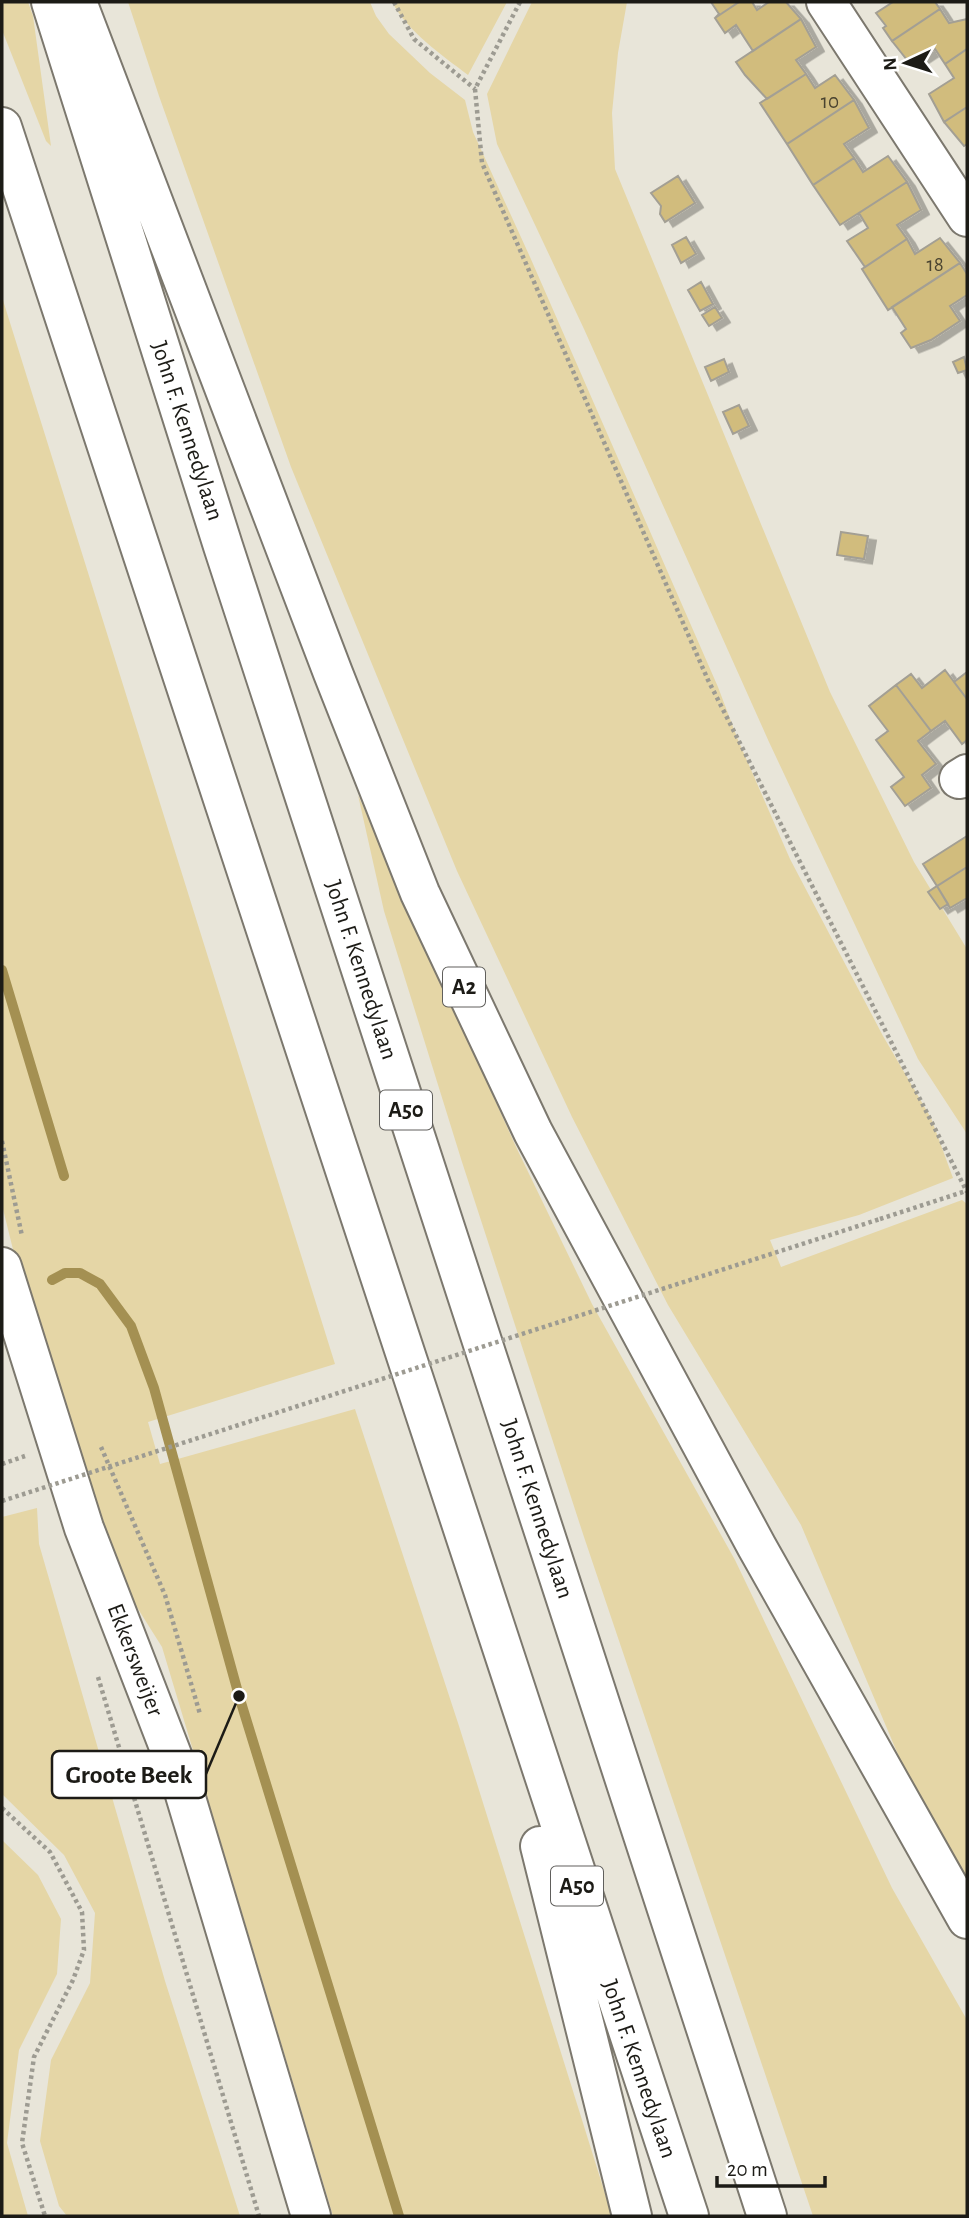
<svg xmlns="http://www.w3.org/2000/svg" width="969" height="2218" font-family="'Alegreya Sans',sans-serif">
	<defs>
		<filter id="shadow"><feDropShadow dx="8" dy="4.5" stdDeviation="0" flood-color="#0004"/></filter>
	</defs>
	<rect width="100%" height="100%" fill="#e8e5d9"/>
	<!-- green -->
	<path fill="#e5d6a6" d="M 2,2 L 28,2 L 33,16 L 51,146 L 46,141 L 2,30 Z
		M 128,2 L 370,2 L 376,16 L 389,34 L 430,73 L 465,100 L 473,132 L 530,257 L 718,687 L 738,740 L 790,859 L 883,1036 L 931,1118 L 953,1178 L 859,1215 L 770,1240 L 781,1267 L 962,1200 L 967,1204 L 967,1883 L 916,1794 L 902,1764 L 801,1525 L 668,1305 L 572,1117 L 457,871 L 291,467 L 159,96 Z
		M 392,2 L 507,2 L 468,75 C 442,55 408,32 392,2 Z
		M 532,2 L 627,2 L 618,53 L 612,113 L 615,169 L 830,692 L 914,862 L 967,949 L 967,1134 L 918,1059 L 769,742 L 584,329 L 497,144 L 487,94 Z
		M 2,297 L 335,1364 L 148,1422 L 160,1464 L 355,1409 L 459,1726 L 612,2216 L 333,2216 L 162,1647 L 116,1574 L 27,1306 L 2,1205 Z
		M 358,795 L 517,1149 L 592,1304 L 735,1560 L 892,1888 L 967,2020 L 967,2216 L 813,2216 L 584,1537 L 462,1162 L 384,911 Z
		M 37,1508 L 39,1544 L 165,1981 L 240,2216 L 67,2216 L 59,2206 L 40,2141 L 51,2060 L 90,1983 L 95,1913 L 64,1855 L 2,1794 L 2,1517 Z
		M 2,1840 L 38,1875 L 61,1919 L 57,1974 L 19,2050 L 7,2143 L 28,2216 L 2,2216 Z"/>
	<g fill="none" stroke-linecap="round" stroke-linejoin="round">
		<!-- stream -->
		<path stroke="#a49052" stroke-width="10" d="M 2,970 L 64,1176
			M 52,1280 L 65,1273 L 80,1273 L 100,1284 L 131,1326 L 154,1388 L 239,1696 L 399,2216"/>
	</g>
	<!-- building -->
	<path fill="#d1bc7d" stroke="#a39f94" stroke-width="2" filter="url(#shadow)" d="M 711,2 L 739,2 L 715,18 L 719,14 Z
		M 739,2 L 752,2 L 757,10 L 769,2 L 786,2 L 801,19 L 753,51 L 736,25 L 725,33 L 715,18 Z
		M 893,2 L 935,2 L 940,9 L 892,41 L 883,28 L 886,26 L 876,13 Z
		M 940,9 L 949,23 L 967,19 L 967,49 L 945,64 L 935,49 L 911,65 L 892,41 Z
		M 801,19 L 816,47 L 796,60 L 806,74 L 767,99 L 745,75 L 736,62 Z
		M 967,49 L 967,107 L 944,122 L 929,94 L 954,78 L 945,64 Z
		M 806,74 L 815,88 L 835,75 L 854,100 L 787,144 L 760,103 Z
		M 854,100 L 869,128 L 844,144 L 854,158 L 813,185 L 787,144 Z
		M 967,107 L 967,144 L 964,146 L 944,122 Z
		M 888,156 L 907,182 L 840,225 L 813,185 L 854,158 L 863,172 Z
		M 678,176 L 695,203 L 665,222 L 660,214 L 661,206 L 651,193 Z
		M 907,182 L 921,210 L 897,225 L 907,239 L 865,267 L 847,241 L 868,228 L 859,213 Z
		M 686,237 L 696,254 L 681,263 L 672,245 Z
		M 940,238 L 960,263 L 888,310 L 862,269 L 907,239 L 915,254 Z
		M 960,263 L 967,274 L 967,295 L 950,306 L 960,321 L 931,340 L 911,348 L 901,333 L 906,329 L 892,307 Z
		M 701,282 L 713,304 L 700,311 L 688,290 Z
		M 715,307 L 722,318 L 709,326 L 702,315 Z
		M 964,357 L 967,370 L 958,373 L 953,362 Z
		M 724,359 L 729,372 L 711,381 L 705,367 Z
		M 739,405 L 749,426 L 733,434 L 723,412 Z
		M 841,532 L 868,536 L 864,559 L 837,555 Z
		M 945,670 L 967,699 L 967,740 L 962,744 L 945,721 L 931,731 L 896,685 L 911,674 L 922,688 Z
		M 967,672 L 967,699 L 954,682 Z
		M 896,685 L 931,731 L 918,741 L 936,764 L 922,775 L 931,788 L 905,806 L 891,787 L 904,777 L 876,740 L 888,731 L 869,706 Z
		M 967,836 L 967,867 L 937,886 L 923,864 Z
		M 967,867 L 967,898 L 950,908 L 937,886 Z
		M 937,886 L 948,904 L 940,909 L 928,892 Z"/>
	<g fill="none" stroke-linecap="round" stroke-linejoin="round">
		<!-- minor casing -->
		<g stroke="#7c786e" stroke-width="42">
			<path id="minor" d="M 826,2 L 967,217
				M 959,779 L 967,774
				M 2,1267 L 84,1528 L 177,1768 L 311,2216"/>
		</g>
		<!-- highway casing -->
		<g stroke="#7c786e" stroke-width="42">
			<path id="highway" d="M 51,2 L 223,546 L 767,2216
				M 77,2 L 333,673 L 420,893 L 533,1132 L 757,1547 L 967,1919
				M 2,127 C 225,825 455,1521 689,2216
				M 540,1846 L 632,2216"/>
		</g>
		<!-- path -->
		<path stroke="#9d9b92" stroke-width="4.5" stroke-dasharray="3.5 3.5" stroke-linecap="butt" d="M 394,2 L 414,39 L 475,89
			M 520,2 L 475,89 L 482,163 L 708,680 L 967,1192
			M 2,1141 L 22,1236
			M 880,1219 L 966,1191
			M 101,1447 L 165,1595 L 200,1714
			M 2,1464 L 25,1456
			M 98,1677 L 259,2216
			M 2,1808 L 50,1852 L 82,1912 L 84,1950 L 73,1980 L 34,2057 L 22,2143 L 45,2216"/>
		<!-- minor -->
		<use href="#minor" stroke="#fff" stroke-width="38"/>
		<!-- highway -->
		<use href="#highway" stroke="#fff" stroke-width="38"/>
		<!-- path-bridge -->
		<path stroke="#9d9b92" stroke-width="4.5" stroke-dasharray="3.5 3.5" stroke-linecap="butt" d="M 2,1501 L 880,1219"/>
	</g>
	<g text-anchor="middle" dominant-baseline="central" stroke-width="5" stroke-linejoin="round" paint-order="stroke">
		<!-- number labels -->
		<g font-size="21" fill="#494330">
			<text x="830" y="101">10</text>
			<text x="935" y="264">18</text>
		</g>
		<!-- shield labels -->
		<g fill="#fff" stroke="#605f5c" stroke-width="2">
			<rect x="443" y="967.5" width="42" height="39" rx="5"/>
			<rect x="380" y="1090.5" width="52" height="39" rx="5"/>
			<rect x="551" y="1866.5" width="52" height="39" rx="5"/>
		</g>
		<g font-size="23" font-weight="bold" fill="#1c1b16">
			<text x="464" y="987">A2</text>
			<text x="406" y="1110">A50</text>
			<text x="577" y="1886">A50</text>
		</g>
		<!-- street labels -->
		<g font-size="24" fill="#1c1b16" stroke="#fff">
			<text transform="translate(187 431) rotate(72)">John F. Kennedylaan</text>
			<text transform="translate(361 970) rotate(72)">John F. Kennedylaan</text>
			<text transform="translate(537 1509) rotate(72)">John F. Kennedylaan</text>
			<text transform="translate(135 1660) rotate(69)">Ekkersweijer</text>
			<text transform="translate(639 2069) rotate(71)">John F. Kennedylaan</text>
		</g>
	</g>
	<!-- callouts -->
	<path fill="none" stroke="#1c1b16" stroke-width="2.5" d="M239 1696L206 1774"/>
	<circle fill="#1c1b16" stroke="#fff" stroke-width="2.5" cx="239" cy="1696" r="7"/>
	<rect fill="#fff" stroke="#1c1b16" stroke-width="2.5" x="52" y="1751" width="154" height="47" rx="7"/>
	<g font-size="26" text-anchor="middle" font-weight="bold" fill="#1c1b16">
		<text x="129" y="1783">Groote Beek</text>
	</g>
	<!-- border -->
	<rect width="969" height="2218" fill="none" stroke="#1c1b16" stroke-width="7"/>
	<!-- north arrow -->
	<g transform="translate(906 63) rotate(266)" stroke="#ffffff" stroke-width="5" paint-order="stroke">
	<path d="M0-5L12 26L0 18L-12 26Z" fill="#1c1b16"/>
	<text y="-10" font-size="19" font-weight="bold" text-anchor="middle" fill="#1c1b16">N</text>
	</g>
	<!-- scale -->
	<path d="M717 2176v10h108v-10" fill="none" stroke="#1c1b16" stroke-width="3.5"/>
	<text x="727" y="2176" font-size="21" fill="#1c1b16" stroke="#ffffff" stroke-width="5" paint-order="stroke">20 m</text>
</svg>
